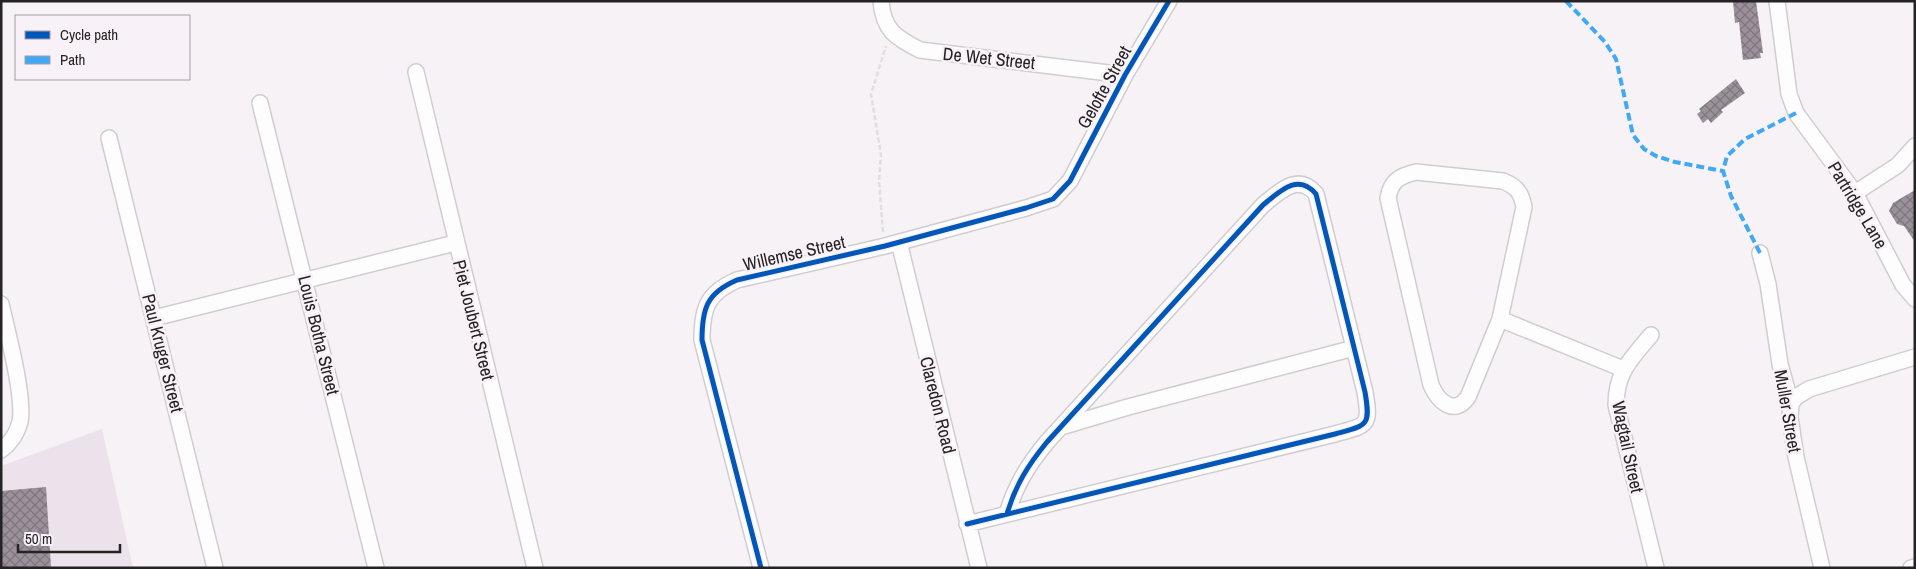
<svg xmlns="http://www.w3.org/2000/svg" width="1916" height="569" font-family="'Archivo Narrow',sans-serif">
	<defs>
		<pattern id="building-cross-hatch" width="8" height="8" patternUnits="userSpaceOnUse" patternTransform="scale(1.25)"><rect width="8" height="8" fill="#9b919a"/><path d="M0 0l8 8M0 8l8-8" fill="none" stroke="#7e767d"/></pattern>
	</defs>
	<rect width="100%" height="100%" fill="#f7f2f6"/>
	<!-- built -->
	<path fill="#ece2eb" d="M 102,429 L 133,568 L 1,568 L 1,466 Z"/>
	<!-- building -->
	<path fill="url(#building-cross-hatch)" d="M 1733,1 L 1756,1 L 1763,53 L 1760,53 L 1761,58 L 1743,60 L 1739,22 L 1735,23 Z
		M 1736,79 L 1745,93 L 1721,110 L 1723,112 L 1711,123 L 1708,119 L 1703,123 L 1697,114 L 1701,111 L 1699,109 Z
		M 1915,190 L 1915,242 L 1904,226 L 1897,224 L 1889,211 L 1893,203 Z
		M 46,487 L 51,568 L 1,568 L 1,491 Z"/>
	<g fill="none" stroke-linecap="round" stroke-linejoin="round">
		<!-- minor casing -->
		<g stroke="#d1cdcf" stroke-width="18">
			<path id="minor" d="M 881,1 C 883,30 896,38 920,50 L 1125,75
				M 1777,1 L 1789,94 L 1796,113 L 1855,193 L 1903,285 L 1915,299
				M 416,72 L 535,568
				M 260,103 L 376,568
				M 109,138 L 215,568
				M 1416,172 L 1503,181 C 1517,187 1521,192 1524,207 L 1500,319 L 1468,397 C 1454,417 1438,401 1431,385 L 1388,198 C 1391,181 1399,176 1416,172 Z
				M 1855,193 L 1898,165 L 1915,146
				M 899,242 L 979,568
				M 1760,253 L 1768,284 L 1780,364 L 1791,404 L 1790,417 L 1796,457 L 1822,568
				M 1,304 C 7,331 25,397 20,422 C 17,433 11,443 1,450
				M 154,318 L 455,243
				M 1500,319 L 1623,369
				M 1651,335 C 1631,359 1616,372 1616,405 L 1656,568
				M 1791,404 L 1796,397 L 1809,389 L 1915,357
				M 1064,426 L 1128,407 L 1354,348
				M 967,524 L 1335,434 C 1367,425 1371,427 1365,392 L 1316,194 C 1298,172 1279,192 1263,205 L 1047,442 C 1028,465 1015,486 1007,514
				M 761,568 L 702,340 C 702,308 707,293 737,280 L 885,246 L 1026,208 L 1053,199 L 1070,181 L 1125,75 L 1169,1
				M 1911,568 L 1915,567"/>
		</g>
		<!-- path -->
		<path stroke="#e0dfe0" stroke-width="2.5" stroke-dasharray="5 2.5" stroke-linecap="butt" d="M 883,232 L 879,181 L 881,155 L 871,94 L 886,46"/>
		<!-- minor -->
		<use href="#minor" stroke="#fefdfe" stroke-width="15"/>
		<!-- quiet -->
		<path stroke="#3fa9f5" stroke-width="4" stroke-dasharray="8 4" stroke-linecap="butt" d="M 1566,1 L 1605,42 L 1616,59 L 1633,135 L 1644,149 L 1656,156 L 1675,162 L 1723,171
			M 1760,253 L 1731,196 L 1723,171 L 1727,156 L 1745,139 L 1796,113"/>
		<!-- cycleway casing -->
		<g stroke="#f8f1f7" stroke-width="8">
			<path id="cycleway" d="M 967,524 L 1335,434 C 1367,425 1371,427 1365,392 L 1316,194 C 1298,172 1279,192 1263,205 L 1047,442 C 1028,465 1015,486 1007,514
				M 761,568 L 702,340 C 702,308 707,293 737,280 L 885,246 L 1026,208 L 1053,199 L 1070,181 L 1125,75 L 1169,1"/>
		</g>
		<!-- cycleway -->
		<use href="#cycleway" stroke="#0057b8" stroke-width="5"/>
	</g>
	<g text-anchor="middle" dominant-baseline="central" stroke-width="5" stroke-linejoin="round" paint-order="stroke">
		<!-- street labels -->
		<g font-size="18" fill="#252325" stroke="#f8f1f7">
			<text transform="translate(989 58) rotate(6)">De Wet Street</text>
			<text transform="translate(1104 87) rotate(-61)">Gelofte Street</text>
			<text transform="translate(1858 205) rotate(59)">Partridge Lane</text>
			<text transform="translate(794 253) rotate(-13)">Willemse Street</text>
			<text transform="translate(474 320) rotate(76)">Piet Joubert Street</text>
			<text transform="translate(319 335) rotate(76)">Louis Botha Street</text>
			<text transform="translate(163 353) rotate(76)">Paul Kruger Street</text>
			<text transform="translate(938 405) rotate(76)">Claredon Road</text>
			<text transform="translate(1788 411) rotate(80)">Muller Street</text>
			<text transform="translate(1628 447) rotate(78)">Wagtail Street</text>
		</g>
	</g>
	<!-- border -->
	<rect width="1916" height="569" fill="none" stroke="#252325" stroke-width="5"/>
	<!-- legend -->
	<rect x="15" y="15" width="175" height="65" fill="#f8f1f7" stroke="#a49fa3"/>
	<rect x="25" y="31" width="25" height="8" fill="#0057b8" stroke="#a49fa3"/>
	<text x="60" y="40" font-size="15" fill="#252325">Cycle path</text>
	<rect x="25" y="56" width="25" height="8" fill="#3fa9f5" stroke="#a49fa3"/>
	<text x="60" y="65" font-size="15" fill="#252325">Path</text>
	<!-- scale -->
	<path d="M18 544v8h102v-8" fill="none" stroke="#252325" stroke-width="2.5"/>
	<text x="25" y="544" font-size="15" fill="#252325" stroke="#f8f1f7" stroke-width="4" paint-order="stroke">50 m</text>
</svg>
